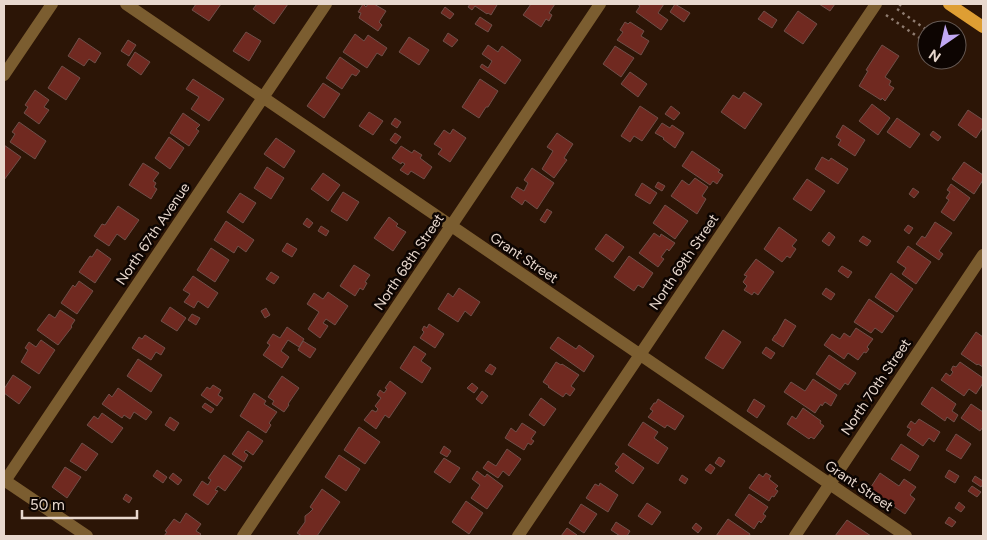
<svg xmlns="http://www.w3.org/2000/svg" width="987" height="540" font-family="Figtree,sans-serif">
	<rect width="100%" height="100%" fill="#2c1506"/>
	<!-- building -->
	<path fill="#702920" stroke="#6f4f49" d="M 196,4 L 221,4 L 209,21 L 192,10 Z
		M 257,4 L 288,4 L 274,24 L 253,9 Z
		M 363,4 L 366,7 L 368,4 L 374,4 L 386,11 L 379,22 L 382,25 L 378,31 L 359,18 L 361,13 L 358,12 Z
		M 470,4 L 495,4 L 497,5 L 491,15 L 488,13 L 487,14 L 475,6 L 472,10 L 468,7 Z
		M 531,4 L 555,4 L 549,13 L 552,15 L 549,21 L 546,19 L 541,27 L 523,15 Z
		M 637,4 L 664,4 L 658,13 L 668,20 L 661,30 L 636,12 L 640,6 Z
		M 675,4 L 690,13 L 684,22 L 670,12 Z
		M 819,4 L 835,4 L 830,11 Z
		M 445,7 L 454,14 L 450,19 L 441,13 Z
		M 764,11 L 777,20 L 772,28 L 758,19 Z
		M 798,11 L 817,24 L 803,44 L 784,31 Z
		M 480,17 L 492,25 L 488,32 L 475,24 Z
		M 625,22 L 628,24 L 630,22 L 644,31 L 641,36 L 649,41 L 641,55 L 617,40 L 623,32 L 620,30 Z
		M 246,32 L 261,41 L 249,61 L 233,51 Z
		M 448,33 L 458,40 L 452,47 L 443,41 Z
		M 355,34 L 364,41 L 368,35 L 387,48 L 382,56 L 377,53 L 367,68 L 343,52 Z
		M 409,37 L 429,50 L 419,65 L 399,52 Z
		M 79,38 L 101,53 L 95,63 L 89,59 L 84,66 L 68,56 Z
		M 128,40 L 136,45 L 129,56 L 121,51 Z
		M 488,45 L 498,52 L 502,46 L 521,60 L 505,84 L 480,67 L 482,64 L 488,68 L 492,61 L 482,54 Z
		M 882,45 L 899,56 L 885,77 L 891,81 L 889,85 L 894,88 L 885,101 L 882,98 L 881,100 L 859,86 L 868,71 L 866,70 Z
		M 615,46 L 634,58 L 621,77 L 603,64 Z
		M 135,52 L 150,62 L 141,75 L 127,65 Z
		M 340,57 L 360,71 L 356,76 L 352,74 L 342,89 L 326,78 Z
		M 62,66 L 80,78 L 66,100 L 48,88 Z
		M 630,72 L 647,84 L 638,97 L 621,84 Z
		M 193,79 L 224,99 L 209,121 L 191,109 L 199,97 L 186,89 Z
		M 480,79 L 498,91 L 488,107 L 486,107 L 479,118 L 462,107 Z
		M 323,83 L 340,94 L 324,118 L 307,106 Z
		M 35,90 L 49,100 L 44,107 L 49,110 L 39,124 L 24,113 L 28,107 L 25,105 Z
		M 744,92 L 762,104 L 745,129 L 721,112 L 733,95 L 739,99 Z
		M 872,104 L 890,118 L 878,135 L 859,121 Z
		M 640,106 L 658,118 L 642,141 L 634,136 L 630,142 L 621,136 Z
		M 671,106 L 680,113 L 674,120 L 665,114 Z
		M 968,110 L 983,120 L 983,127 L 976,138 L 958,125 Z
		M 369,112 L 383,121 L 373,135 L 359,126 Z
		M 183,113 L 200,125 L 196,129 L 199,131 L 189,146 L 170,133 Z
		M 395,118 L 401,122 L 397,128 L 391,124 Z
		M 897,118 L 920,134 L 910,148 L 887,132 Z
		M 19,122 L 46,141 L 35,159 L 10,142 L 15,134 L 12,132 Z
		M 662,123 L 670,128 L 672,125 L 684,133 L 675,148 L 663,139 L 664,138 L 655,133 Z
		M 843,125 L 865,140 L 855,156 L 838,145 L 841,140 L 836,137 Z
		M 453,129 L 466,138 L 450,162 L 438,154 L 442,149 L 434,144 L 444,130 L 450,134 Z
		M 933,131 L 941,137 L 938,141 L 930,135 Z
		M 395,133 L 401,137 L 396,144 L 390,140 Z
		M 557,133 L 573,144 L 564,158 L 567,160 L 554,178 L 542,169 L 553,151 L 547,147 Z
		M 169,137 L 184,148 L 170,169 L 155,158 Z
		M 276,138 L 295,151 L 284,168 L 264,154 Z
		M 4,145 L 21,157 L 4,180 Z
		M 401,146 L 412,153 L 414,150 L 422,155 L 420,158 L 432,167 L 424,179 L 411,171 L 408,175 L 400,170 L 405,164 L 402,162 L 401,164 L 392,158 Z
		M 692,151 L 720,170 L 718,172 L 723,175 L 717,184 L 713,181 L 710,185 L 682,166 Z
		M 822,157 L 829,161 L 831,158 L 848,169 L 838,184 L 815,169 Z
		M 964,162 L 983,175 L 983,180 L 974,194 L 952,179 Z
		M 143,163 L 159,173 L 153,181 L 156,183 L 154,187 L 157,189 L 151,199 L 129,185 Z
		M 267,167 L 284,178 L 271,199 L 254,188 Z
		M 532,168 L 554,183 L 537,209 L 525,200 L 522,205 L 511,197 L 517,187 L 524,191 L 528,183 L 524,180 Z
		M 323,173 L 340,185 L 328,201 L 311,189 Z
		M 695,178 L 708,187 L 702,196 L 706,199 L 697,214 L 671,196 L 682,180 L 689,185 Z
		M 807,179 L 825,191 L 811,211 L 793,199 Z
		M 658,182 L 665,186 L 662,191 L 655,187 Z
		M 642,183 L 657,193 L 650,204 L 635,195 Z
		M 951,184 L 970,198 L 954,221 L 941,212 L 949,200 L 946,198 L 950,192 L 947,190 Z
		M 913,188 L 919,192 L 914,198 L 909,194 Z
		M 343,192 L 359,202 L 347,221 L 331,211 Z
		M 240,193 L 256,203 L 243,223 L 227,212 Z
		M 665,205 L 688,221 L 675,239 L 653,223 Z
		M 118,206 L 139,220 L 125,240 L 117,234 L 109,246 L 94,236 L 102,224 L 105,225 Z
		M 547,209 L 552,212 L 545,223 L 540,220 Z
		M 389,217 L 398,224 L 396,226 L 406,232 L 393,251 L 374,238 Z
		M 307,218 L 313,223 L 309,228 L 303,224 Z
		M 226,221 L 254,240 L 246,252 L 238,246 L 234,253 L 214,240 Z
		M 935,222 L 952,233 L 939,251 L 943,254 L 939,260 L 916,244 L 922,236 L 925,238 Z
		M 908,225 L 913,228 L 909,234 L 904,230 Z
		M 321,226 L 329,231 L 326,236 L 318,231 Z
		M 779,227 L 797,240 L 792,246 L 796,249 L 790,258 L 787,256 L 782,262 L 764,249 Z
		M 829,232 L 835,237 L 829,246 L 822,241 Z
		M 654,233 L 660,237 L 661,234 L 675,243 L 669,251 L 667,249 L 661,257 L 664,259 L 658,267 L 639,253 Z
		M 606,234 L 624,247 L 613,262 L 595,249 Z
		M 863,236 L 871,241 L 867,246 L 859,241 Z
		M 287,243 L 297,249 L 292,257 L 282,251 Z
		M 908,246 L 931,262 L 916,284 L 902,274 L 906,268 L 897,262 Z
		M 211,248 L 229,260 L 215,282 L 197,270 Z
		M 97,249 L 111,259 L 95,283 L 79,272 L 90,256 L 92,257 Z
		M 629,256 L 653,273 L 643,288 L 638,285 L 634,291 L 614,277 Z
		M 756,259 L 774,272 L 758,295 L 754,292 L 752,295 L 744,290 L 747,286 L 743,282 L 747,276 L 744,275 Z
		M 354,265 L 370,275 L 365,282 L 367,283 L 363,290 L 360,288 L 355,296 L 340,286 Z
		M 842,266 L 852,272 L 848,278 L 838,271 Z
		M 271,272 L 279,277 L 274,284 L 266,279 Z
		M 891,273 L 913,289 L 897,312 L 875,297 Z
		M 193,276 L 218,293 L 208,308 L 198,301 L 194,308 L 184,302 L 190,294 L 183,290 Z
		M 79,281 L 93,291 L 77,314 L 61,303 L 73,285 L 75,287 Z
		M 459,288 L 480,302 L 471,316 L 465,311 L 458,322 L 438,309 L 448,293 L 453,297 Z
		M 826,288 L 835,294 L 831,300 L 822,294 Z
		M 328,292 L 348,306 L 335,325 L 326,319 L 323,323 L 328,326 L 320,338 L 308,329 L 319,312 L 307,304 L 314,293 L 323,299 Z
		M 869,299 L 894,316 L 882,333 L 875,328 L 871,333 L 854,322 Z
		M 170,307 L 186,318 L 177,331 L 161,321 Z
		M 266,308 L 270,315 L 265,318 L 261,311 Z
		M 60,310 L 75,320 L 71,326 L 72,327 L 58,345 L 37,330 L 49,314 L 55,318 Z
		M 192,314 L 200,318 L 196,325 L 188,320 Z
		M 785,319 L 796,326 L 783,347 L 772,340 L 775,335 L 776,335 Z
		M 429,324 L 444,334 L 435,348 L 420,338 L 424,332 L 422,330 L 424,326 L 427,328 Z
		M 287,327 L 304,339 L 299,347 L 288,340 L 281,351 L 289,357 L 282,368 L 263,355 L 270,345 L 267,343 L 273,334 L 280,338 Z
		M 856,328 L 873,339 L 867,347 L 869,349 L 866,353 L 864,352 L 858,360 L 848,353 L 844,359 L 824,345 L 832,334 L 840,339 L 844,333 L 850,337 Z
		M 723,330 L 741,342 L 723,369 L 705,358 Z
		M 976,332 L 983,337 L 983,367 L 978,364 L 977,365 L 961,354 Z
		M 145,335 L 165,348 L 161,355 L 156,352 L 151,360 L 132,348 L 139,337 L 142,339 Z
		M 558,337 L 576,349 L 579,345 L 594,356 L 584,372 L 550,348 Z
		M 41,340 L 55,350 L 39,374 L 21,362 L 28,350 L 25,348 L 29,342 L 36,347 Z
		M 303,341 L 316,349 L 310,358 L 298,350 Z
		M 414,346 L 426,354 L 421,361 L 431,368 L 422,383 L 400,368 Z
		M 766,347 L 775,353 L 771,359 L 762,353 Z
		M 829,355 L 856,373 L 848,385 L 845,383 L 840,390 L 816,374 Z
		M 138,359 L 162,375 L 151,392 L 127,376 Z
		M 556,362 L 561,365 L 562,364 L 579,375 L 571,386 L 575,389 L 570,396 L 566,393 L 563,397 L 548,387 L 549,386 L 543,382 Z
		M 960,362 L 983,378 L 983,383 L 976,394 L 969,389 L 964,396 L 941,380 L 946,373 L 950,376 L 953,372 L 951,370 L 953,366 L 956,367 Z
		M 490,364 L 496,368 L 492,375 L 485,371 Z
		M 13,375 L 31,387 L 19,404 L 4,393 L 4,389 Z
		M 282,376 L 299,388 L 288,404 L 289,405 L 284,412 L 272,404 L 274,401 L 268,397 Z
		M 813,379 L 837,395 L 831,406 L 825,402 L 822,406 L 821,404 L 815,413 L 784,392 L 791,382 L 805,391 Z
		M 390,381 L 406,393 L 389,418 L 385,415 L 376,429 L 364,420 L 372,410 L 376,412 L 378,409 L 375,406 L 381,398 L 377,395 L 380,390 L 384,393 L 387,389 L 385,388 Z
		M 472,383 L 478,388 L 474,393 L 467,388 Z
		M 213,385 L 221,390 L 218,395 L 223,398 L 217,406 L 201,395 L 207,387 L 210,389 Z
		M 932,387 L 956,404 L 952,411 L 958,415 L 954,422 L 947,417 L 945,421 L 921,404 Z
		M 118,388 L 152,412 L 146,420 L 134,412 L 130,419 L 124,415 L 122,418 L 102,404 L 109,394 L 112,397 Z
		M 482,391 L 488,396 L 482,404 L 476,399 Z
		M 254,393 L 266,401 L 264,404 L 277,412 L 269,423 L 271,425 L 266,433 L 240,416 Z
		M 541,398 L 556,409 L 544,426 L 529,415 Z
		M 658,399 L 684,416 L 675,430 L 667,425 L 665,428 L 648,417 L 653,411 L 650,409 L 654,403 L 656,403 Z
		M 754,399 L 765,406 L 757,418 L 747,411 Z
		M 205,403 L 214,409 L 211,413 L 202,407 Z
		M 971,404 L 983,412 L 983,427 L 980,431 L 961,418 Z
		M 803,408 L 821,421 L 820,423 L 824,426 L 814,439 L 811,437 L 809,439 L 787,424 L 792,416 L 796,419 Z
		M 102,413 L 123,428 L 112,443 L 87,425 L 94,416 L 98,419 Z
		M 170,417 L 179,423 L 174,431 L 165,425 Z
		M 919,419 L 940,432 L 934,442 L 929,438 L 923,446 L 907,435 L 911,429 L 907,427 L 911,421 L 915,424 Z
		M 643,422 L 658,432 L 654,438 L 668,448 L 658,464 L 628,445 Z
		M 522,423 L 536,432 L 531,439 L 534,441 L 531,445 L 528,443 L 524,450 L 505,438 L 511,428 L 516,432 Z
		M 359,427 L 380,442 L 365,464 L 344,450 Z
		M 248,431 L 263,441 L 253,455 L 246,450 L 244,452 L 248,455 L 244,462 L 232,454 Z
		M 956,434 L 971,444 L 961,459 L 946,450 Z
		M 82,443 L 98,454 L 86,471 L 70,461 Z
		M 901,444 L 919,456 L 910,471 L 891,459 Z
		M 444,446 L 451,451 L 447,457 L 440,453 Z
		M 507,449 L 521,459 L 509,476 L 503,471 L 498,478 L 483,468 L 488,461 L 496,466 Z
		M 623,453 L 644,468 L 633,484 L 615,471 L 619,467 L 615,464 Z
		M 224,455 L 242,467 L 225,491 L 218,486 L 215,490 L 218,491 L 208,505 L 193,495 L 202,481 L 208,485 L 211,480 L 208,478 Z
		M 339,455 L 360,469 L 346,491 L 325,477 Z
		M 719,457 L 725,461 L 721,467 L 715,463 Z
		M 444,458 L 460,468 L 450,483 L 434,472 Z
		M 710,464 L 715,468 L 711,474 L 705,470 Z
		M 65,467 L 81,477 L 67,498 L 52,487 Z
		M 157,470 L 167,477 L 163,483 L 153,476 Z
		M 949,470 L 959,476 L 955,483 L 945,477 Z
		M 477,471 L 485,477 L 487,474 L 503,486 L 487,509 L 471,498 L 480,485 L 472,479 Z
		M 173,473 L 182,480 L 178,485 L 169,478 Z
		M 766,473 L 771,476 L 769,479 L 778,486 L 775,489 L 778,491 L 774,497 L 772,496 L 769,501 L 749,488 L 759,474 L 763,477 Z
		M 880,473 L 899,486 L 904,479 L 916,487 L 910,495 L 915,499 L 905,514 L 869,490 Z
		M 682,475 L 688,479 L 685,484 L 679,480 Z
		M 975,476 L 983,481 L 983,484 L 981,487 L 972,481 Z
		M 600,483 L 618,495 L 608,512 L 586,498 L 595,484 L 599,486 Z
		M 972,486 L 981,492 L 977,497 L 968,491 Z
		M 322,489 L 340,502 L 317,536 L 302,536 L 297,533 L 305,522 L 305,516 L 309,513 L 313,509 L 310,507 Z
		M 126,494 L 132,498 L 129,503 L 123,499 Z
		M 749,494 L 768,507 L 763,514 L 766,516 L 761,523 L 759,521 L 754,529 L 735,515 Z
		M 466,501 L 483,513 L 469,534 L 452,522 Z
		M 959,502 L 965,507 L 961,512 L 955,508 Z
		M 647,503 L 661,512 L 652,525 L 638,516 Z
		M 581,504 L 597,514 L 584,533 L 569,523 Z
		M 186,513 L 201,524 L 196,531 L 201,534 L 199,536 L 164,536 L 167,532 L 165,531 L 174,519 L 180,523 Z
		M 949,517 L 956,522 L 952,527 L 945,523 Z
		M 728,519 L 750,534 L 749,536 L 716,536 Z
		M 847,520 L 871,536 L 835,536 Z
		M 616,522 L 630,531 L 627,536 L 620,536 L 611,530 Z
		M 696,523 L 702,528 L 698,533 L 692,528 Z
		M 567,528 L 577,535 L 576,536 L 561,536 Z"/>
	<g fill="none" stroke-linecap="round" stroke-linejoin="round">
		<!-- path -->
		<path stroke="#8f7c70" stroke-width="2.5" stroke-dasharray="2.5 4" stroke-linecap="butt" d="M 901,4 L 897,9 L 927,30
			M 886,15 L 921,39 L 927,30"/>
		<!-- minor -->
		<path stroke="#7b5d30" stroke-width="12" d="M 126,4 L 906,536
			M 4,75 L 52,4
			M 4,480 L 87,536
			M 5,481 L 326,4
			M 243,536 L 600,4
			M 518,536 L 876,4
			M 795,536 L 983,255"/>
		<!-- major -->
		<path stroke="#de9e33" stroke-width="12" d="M 949,4 L 983,27"/>
	</g>
	<g text-anchor="middle" dominant-baseline="central" stroke-width="5" stroke-linejoin="round" paint-order="stroke">
		<!-- street labels -->
		<g font-size="14" fill="#e8d8ce" stroke="#0d0502">
			<text transform="translate(153 234) rotate(-56)">North 67th Avenue</text>
			<text transform="translate(524 258) rotate(34)">Grant Street</text>
			<text transform="translate(409 262) rotate(-56)">North 68th Street</text>
			<text transform="translate(684 262) rotate(-56)">North 69th Street</text>
			<text transform="translate(876 387) rotate(-56)">North 70th Street</text>
			<text transform="translate(859 486) rotate(34)">Grant Street</text>
		</g>
	</g>
	<!-- border -->
	<rect width="987" height="540" fill="none" stroke="#e8d8ce" stroke-width="10"/>
	<!-- north arrow -->
	<g transform="translate(942 45) rotate(214)"><circle r="24" fill="#0d0502" stroke="#655954"/>
	<path d="M0-4L9 19L0 12L-9 19Z" fill="#c1a8f3"/>
	<text y="-8" font-size="14" font-weight="bold" text-anchor="middle" fill="#e8d8ce">N</text>
	</g>
	<!-- scale -->
	<path d="M22 510v8h115v-8" fill="none" stroke="#e8d8ce" stroke-width="2.5"/>
	<text x="30" y="510" font-size="15" fill="#e8d8ce" stroke="#0d0502" stroke-width="4" paint-order="stroke">50 m</text>
</svg>
